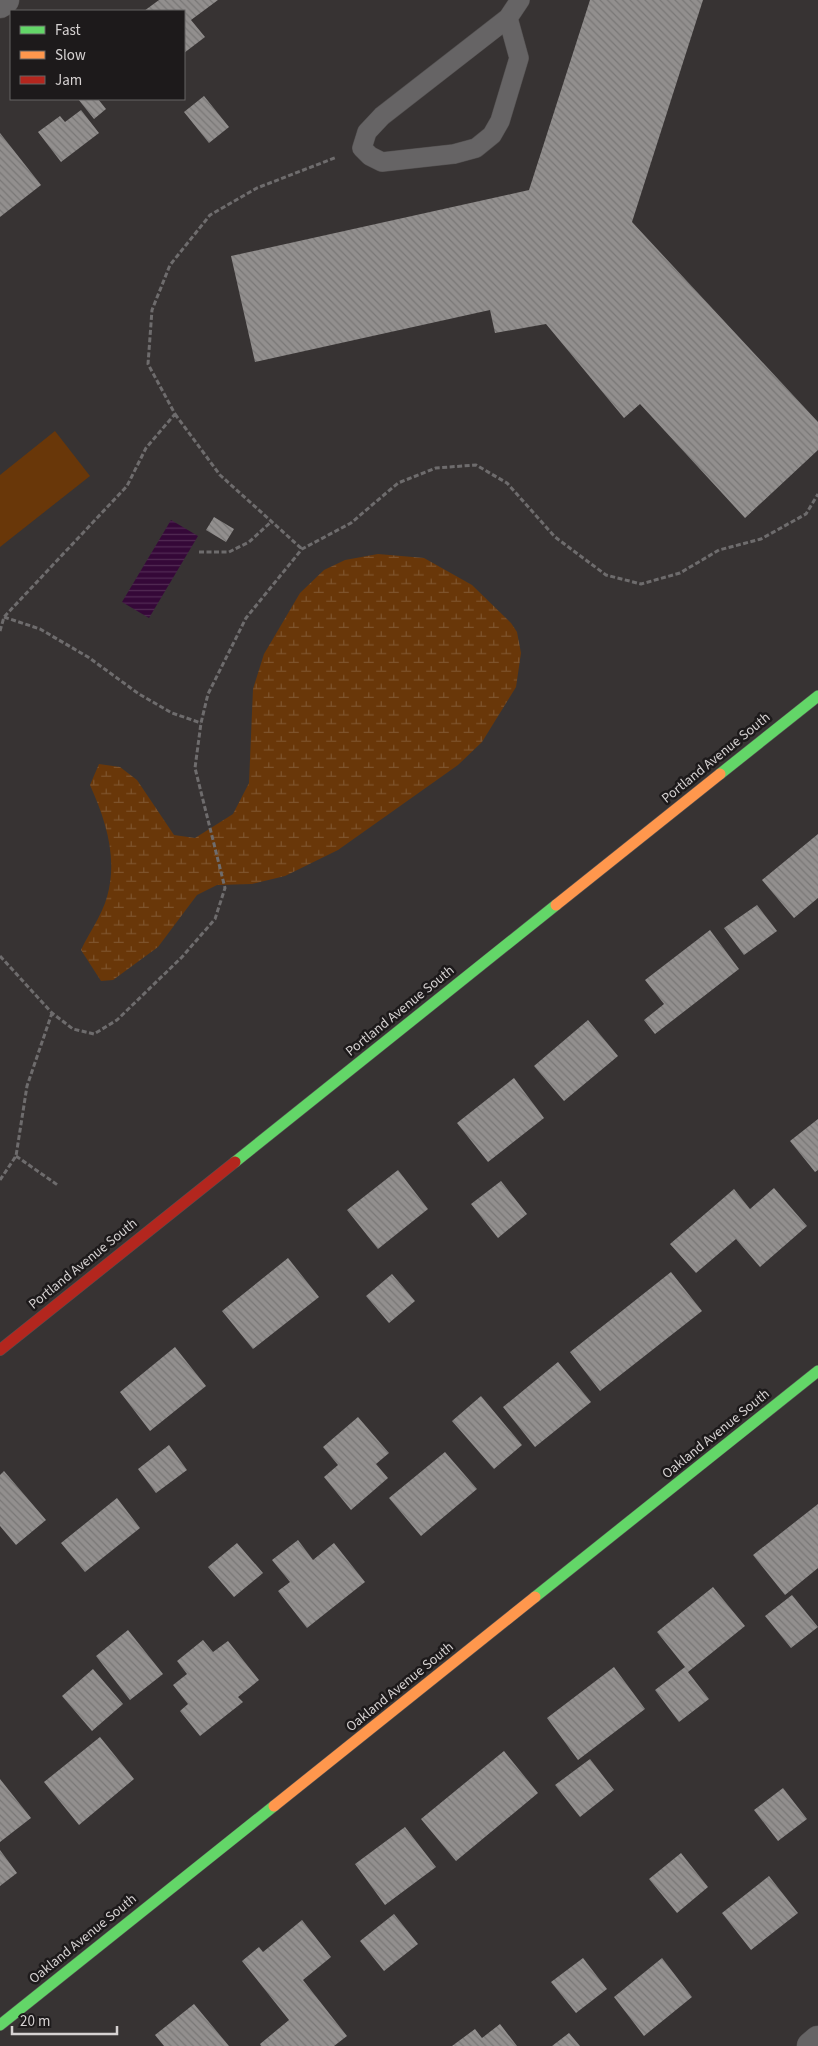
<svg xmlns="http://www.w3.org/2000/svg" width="818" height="2046" font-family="'Source Sans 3',sans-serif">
	<defs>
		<pattern id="wetland-marsh" width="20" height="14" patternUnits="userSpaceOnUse" patternTransform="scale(1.25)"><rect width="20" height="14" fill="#693709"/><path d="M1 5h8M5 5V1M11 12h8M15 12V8" fill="none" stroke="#7e532c"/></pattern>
		<pattern id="water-rules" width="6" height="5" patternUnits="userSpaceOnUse" patternTransform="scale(1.25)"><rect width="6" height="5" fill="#350838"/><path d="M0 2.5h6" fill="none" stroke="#522b54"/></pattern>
		<pattern id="building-back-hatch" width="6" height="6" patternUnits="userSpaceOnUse" patternTransform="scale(1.25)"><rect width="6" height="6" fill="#928f8e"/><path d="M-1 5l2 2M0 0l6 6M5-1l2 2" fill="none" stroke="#797776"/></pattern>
	</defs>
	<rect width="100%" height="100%" fill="#373333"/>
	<!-- wetland -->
	<path fill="url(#wetland-marsh)" d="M 378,554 L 424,558 L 472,585 L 511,623 L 517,632 L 521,653 L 516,687 L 482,742 L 458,765 L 338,850 L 285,876 L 252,884 L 217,885 L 197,895 L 158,947 L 113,980 L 101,981 L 81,950 C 89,933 102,915 107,897 C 118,858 106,821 90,785 L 99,764 L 120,767 L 137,780 L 174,835 L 195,838 L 233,814 L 249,783 L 253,689 L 264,654 L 300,593 L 324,570 L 345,560 Z"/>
	<!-- green -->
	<path fill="#693709" d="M 55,431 L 90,476 L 0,547 L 0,475 Z"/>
	<!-- water -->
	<path fill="url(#water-rules)" d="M 171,520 L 198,536 L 149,618 L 122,602 Z"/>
	<!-- building -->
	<path fill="url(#building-back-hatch)" d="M 159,0 L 218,0 L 191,20 L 205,37 L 184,53 L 184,11 L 144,11 Z
		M 590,0 L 703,0 L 632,222 L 818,422 L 818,450 L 745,518 L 640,404 L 624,418 L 546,324 L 495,333 L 490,310 L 255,362 L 231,256 L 529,190 Z
		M 204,96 L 229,127 L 209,143 L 184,112 Z
		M 78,99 L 98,99 L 106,109 L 94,119 Z
		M 81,110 L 99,133 L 61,162 L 38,132 L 60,116 L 65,122 Z
		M 0,133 L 41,185 L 0,217 Z
		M 214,517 L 234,529 L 226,542 L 206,530 Z
		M 818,834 L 818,898 L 794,918 L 762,880 Z
		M 757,905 L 777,931 L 744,955 L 724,928 Z
		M 710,930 L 739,969 L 655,1034 L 644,1020 L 664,1004 L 645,980 Z
		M 588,1020 L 618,1056 L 564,1101 L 534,1066 Z
		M 514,1078 L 544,1118 L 488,1162 L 457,1123 Z
		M 818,1119 L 818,1170 L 815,1172 L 790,1141 Z
		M 398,1170 L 428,1209 L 378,1249 L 347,1210 Z
		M 501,1181 L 527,1214 L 498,1238 L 471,1204 Z
		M 774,1188 L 807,1226 L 760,1267 L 736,1239 L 696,1273 L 670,1244 L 734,1189 L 750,1209 Z
		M 288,1258 L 319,1297 L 253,1349 L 222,1311 Z
		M 671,1272 L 702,1311 L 600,1391 L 570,1352 Z
		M 392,1274 L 415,1301 L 389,1323 L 366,1296 Z
		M 175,1347 L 206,1386 L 150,1431 L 120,1392 Z
		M 558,1362 L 591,1402 L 535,1447 L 503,1407 Z
		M 481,1396 L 522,1445 L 494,1469 L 452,1421 Z
		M 358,1417 L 389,1453 L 376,1464 L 388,1478 L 351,1510 L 324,1477 L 338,1465 L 323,1447 Z
		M 169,1445 L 187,1470 L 156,1493 L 138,1469 Z
		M 445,1452 L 477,1489 L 421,1536 L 389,1498 Z
		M 4,1471 L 46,1520 L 16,1545 L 0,1526 L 0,1475 Z
		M 117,1498 L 140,1528 L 85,1572 L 61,1543 Z
		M 818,1504 L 818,1568 L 785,1595 L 753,1555 Z
		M 298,1540 L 313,1560 L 334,1543 L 365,1582 L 307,1628 L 278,1591 L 290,1582 L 272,1560 Z
		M 237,1543 L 263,1573 L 234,1597 L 208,1567 Z
		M 713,1587 L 745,1626 L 688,1672 L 709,1699 L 679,1722 L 655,1690 L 685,1667 L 657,1632 Z
		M 792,1595 L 818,1627 L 791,1648 L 765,1616 Z
		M 128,1630 L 163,1674 L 130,1700 L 96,1656 Z
		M 203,1640 L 213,1652 L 228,1641 L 259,1680 L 238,1697 L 243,1702 L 200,1736 L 180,1711 L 188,1704 L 173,1685 L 187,1674 L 177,1661 Z
		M 614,1667 L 645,1709 L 578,1760 L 547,1718 Z
		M 93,1669 L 123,1704 L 92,1731 L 62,1696 Z
		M 100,1737 L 134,1779 L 79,1825 L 44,1782 Z
		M 504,1751 L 538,1793 L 456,1861 L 421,1819 Z
		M 590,1759 L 614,1790 L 580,1817 L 555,1785 Z
		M 0,1779 L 31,1818 L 0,1842 Z
		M 783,1788 L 807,1819 L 778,1841 L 754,1810 Z
		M 405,1827 L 436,1867 L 385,1905 L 355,1864 Z
		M 0,1850 L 17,1873 L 0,1886 Z
		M 681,1853 L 708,1887 L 677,1913 L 649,1879 Z
		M 769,1876 L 798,1913 L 751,1950 L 722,1913 Z
		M 394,1914 L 418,1944 L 384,1971 L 360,1941 Z
		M 302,1920 L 331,1957 L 303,1980 L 347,2036 L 334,2046 L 261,2046 L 260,2044 L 289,2020 L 242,1961 L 259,1947 L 263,1952 Z
		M 583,1958 L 607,1989 L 576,2013 L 551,1982 Z
		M 662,1958 L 692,1997 L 644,2036 L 614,1997 Z
		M 194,2004 L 229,2046 L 164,2046 L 155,2035 Z
		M 500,2024 L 517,2046 L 452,2046 L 475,2029 L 482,2038 Z
		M 569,2033 L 580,2046 L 552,2046 Z"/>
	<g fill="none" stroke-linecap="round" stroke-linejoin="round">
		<!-- lane casing -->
		<g stroke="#535050" stroke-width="20">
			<path id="lane" d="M 508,18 L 519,58 L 500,121 L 492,135 L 476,148 L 454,154 L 382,162 L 370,156 L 362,148 L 367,132 L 382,116 L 508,18 L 520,0"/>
		</g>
		<!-- street casing -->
		<g stroke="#535050" stroke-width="29">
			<path id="street" d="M 0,4 L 5,0
				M 811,2046 L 818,2040"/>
		</g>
		<!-- fast casing -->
		<g stroke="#535050" stroke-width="12">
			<path id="fast" d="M 720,774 L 818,696
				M 235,1162 L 556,905
				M 535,1597 L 818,1371
				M 0,2025 L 274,1806"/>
		</g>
		<!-- slow casing -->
		<g stroke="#535050" stroke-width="12">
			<path id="slow" d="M 556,905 L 720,774
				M 274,1806 L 535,1597"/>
		</g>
		<!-- jam casing -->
		<g stroke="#535050" stroke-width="12">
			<path id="jam" d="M 0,1350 L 235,1162"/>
		</g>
		<!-- path -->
		<path stroke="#6e6c6d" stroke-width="3" stroke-dasharray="5 2.5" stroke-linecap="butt" d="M 175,414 L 220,475 L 302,549
			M 199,552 L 229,552 L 249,542 L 272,521
			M 4,617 L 40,629 L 88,657 L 139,694 L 172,713 L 201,723
			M 0,631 L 4,617 L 127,486 L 146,448 L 175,414 L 148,364 L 152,310 L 170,265 L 210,215 L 257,188 L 337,157
			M 0,956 L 52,1013 L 73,1029 L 94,1034 L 117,1020 L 182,957 L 215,919 L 225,888 L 195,768 L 201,723 L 208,694 L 246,618 L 302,549 L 351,523 L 398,483 L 436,468 L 476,465 L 507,483 L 555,537 L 606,575 L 641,584 L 680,573 L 719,550 L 761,539 L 806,514 L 818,494
			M 16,1156 L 59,1186
			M 0,1180 L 16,1156 L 27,1086 L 52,1013"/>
		<!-- lane -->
		<use href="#lane" stroke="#666465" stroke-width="19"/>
		<!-- street -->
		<use href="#street" stroke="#666465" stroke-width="28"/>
		<!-- fast -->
		<use href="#fast" stroke="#63d668" stroke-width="11"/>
		<!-- slow -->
		<use href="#slow" stroke="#ff974d" stroke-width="11"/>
		<!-- jam -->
		<use href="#jam" stroke="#b3261e" stroke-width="11"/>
	</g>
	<g text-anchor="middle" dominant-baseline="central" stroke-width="5" stroke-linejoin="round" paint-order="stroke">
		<!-- street labels -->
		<g font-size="14" fill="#d6d2d2" stroke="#1d1a1b">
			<text transform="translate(716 758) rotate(-39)">Portland Avenue South</text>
			<text transform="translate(400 1011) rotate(-39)">Portland Avenue South</text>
			<text transform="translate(83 1264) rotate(-39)">Portland Avenue South</text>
			<text transform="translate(716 1434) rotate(-39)">Oakland Avenue South</text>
			<text transform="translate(400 1687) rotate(-39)">Oakland Avenue South</text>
			<text transform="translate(83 1939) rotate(-39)">Oakland Avenue South</text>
		</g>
	</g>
	<!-- legend -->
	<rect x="10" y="10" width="175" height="90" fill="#1d1a1b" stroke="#676464"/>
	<rect x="20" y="26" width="25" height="8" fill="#63d668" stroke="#676464"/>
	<text x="55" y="35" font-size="15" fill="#d6d2d2">Fast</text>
	<rect x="20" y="51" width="25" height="8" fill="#ff974d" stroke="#676464"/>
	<text x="55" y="60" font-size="15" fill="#d6d2d2">Slow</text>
	<rect x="20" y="76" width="25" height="8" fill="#b3261e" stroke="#676464"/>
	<text x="55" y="85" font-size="15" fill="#d6d2d2">Jam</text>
	<!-- scale -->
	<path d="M12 2026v8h105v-8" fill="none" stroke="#d6d2d2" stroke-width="2.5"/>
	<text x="20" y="2026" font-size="15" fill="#d6d2d2" stroke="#1d1a1b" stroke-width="4" paint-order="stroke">20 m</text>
</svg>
